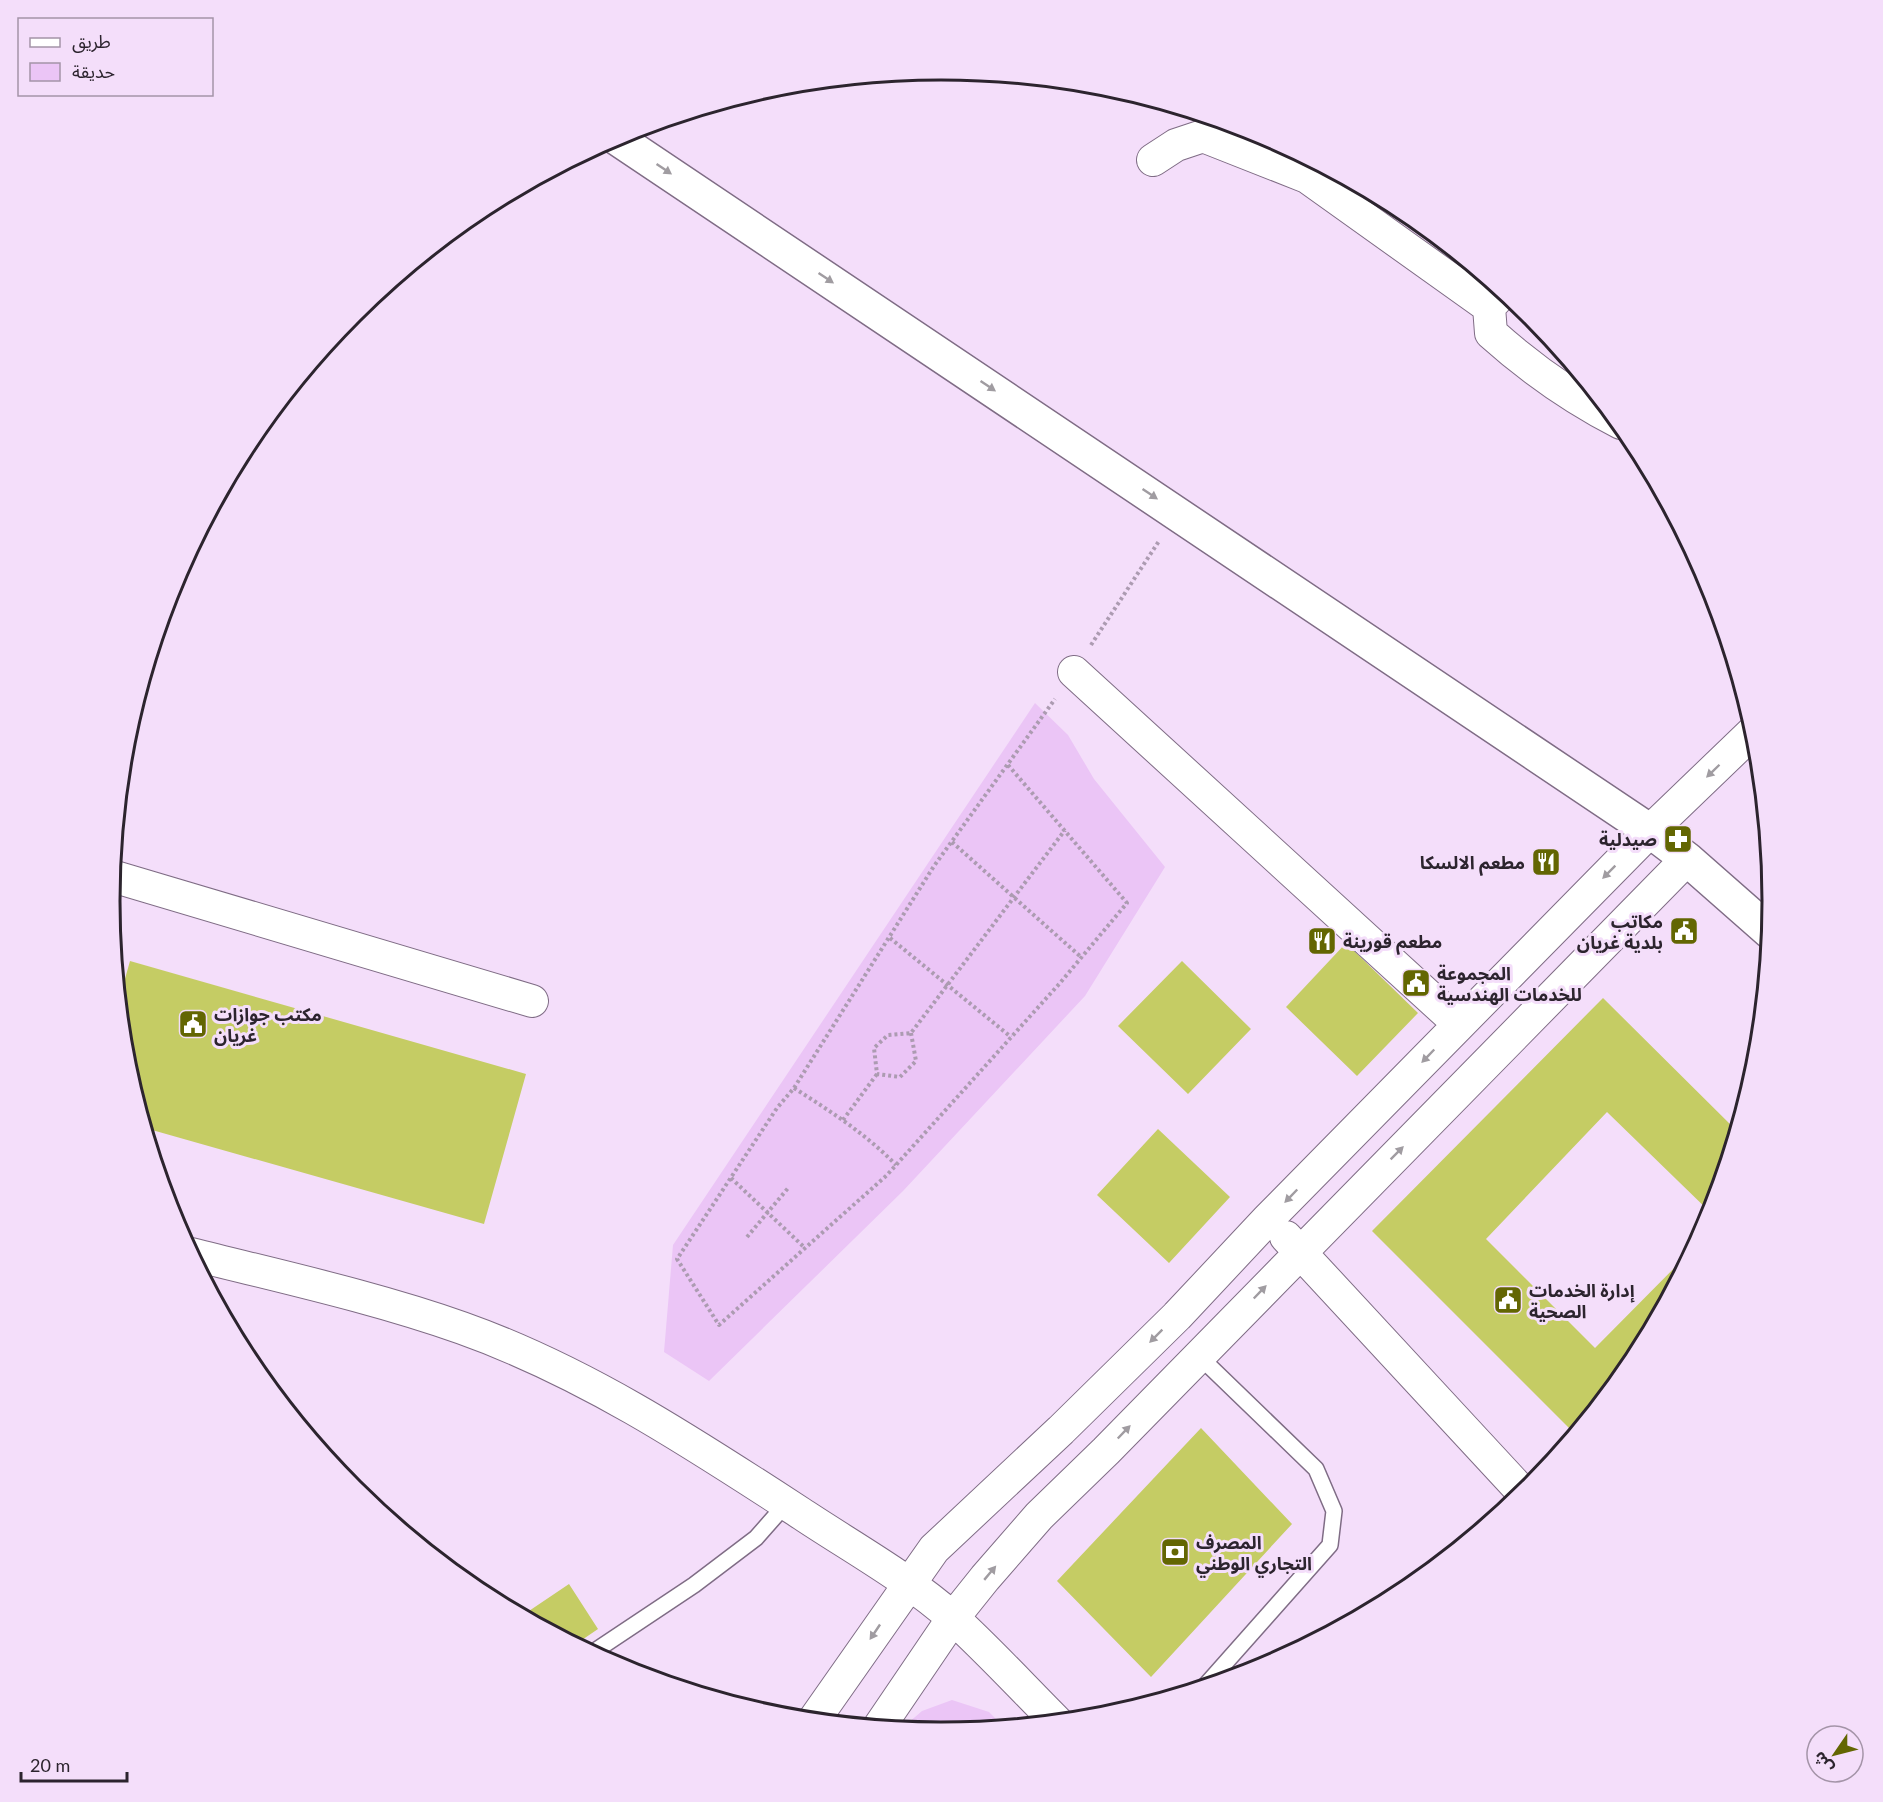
<svg xmlns="http://www.w3.org/2000/svg" width="1883" height="1802" font-family="Lato,'Noto Sans Arabic',sans-serif">
	<rect width="100%" height="100%" fill="#f4defa"/>
	<!-- green -->
	<path fill="#ebc5f6" d="M 1035,703 L 1068,735 L 1094,779 L 1165,867 L 1085,996 L 903,1191 L 709,1381 L 664,1352 L 673,1245 Z
		M 952,1700 L 989,1712 L 1004,1727 L 941,1733 L 901,1729 L 922,1711 Z"/>
	<!-- building -->
	<path fill="#c5cc64" d="M 1346,943 L 1418,1013 L 1357,1076 L 1286,1007 Z
		M 130,961 L 526,1074 L 484,1224 L 145,1128 L 125,1063 L 119,1000 Z
		M 1182,961 L 1251,1029 L 1188,1094 L 1118,1026 Z
		M 1603,998 L 1737,1131 L 1712,1214 L 1607,1112 L 1486,1239 L 1595,1348 L 1696,1246 L 1633,1364 L 1575,1434 L 1372,1231 Z
		M 1158,1129 L 1230,1197 L 1169,1263 L 1097,1195 Z
		M 1201,1428 L 1292,1524 L 1151,1677 L 1057,1581 Z
		M 569,1584 L 598,1629 L 576,1644 L 523,1615 Z
		M 613,1655 L 623,1670 L 605,1660 Z"/>
	<g fill="none" stroke-linecap="round" stroke-linejoin="round">
		<!-- lane casing -->
		<g stroke="#7f6c85" stroke-width="18">
			<path id="lane" d="M 1199,1356 L 1316,1469 L 1334,1511 L 1330,1545 L 1204,1687
				M 592,1653 L 694,1585 L 756,1538 L 786,1504"/>
		</g>
		<!-- street casing -->
		<g stroke="#7f6c85" stroke-width="34">
			<path id="street" d="M 1153,160 L 1176,145 L 1203,136 L 1307,177 L 1489,307
				M 1503,292 L 1489,307 L 1491,333 C 1530,368 1574,399 1621,423
				M 1074,672 L 1459,1024
				M 112,876 L 532,1001
				M 1286,1237 L 1524,1494
				M 191,1254 C 282,1277 374,1297 462,1328 C 586,1372 696,1445 805,1516 C 855,1549 909,1579 954,1619 C 990,1652 1023,1688 1057,1722
				M 814,1720 L 934,1549 L 1061,1430 L 1177,1316 L 1268,1219 L 1650,831 L 1755,730
				M 879,1727 L 953,1618 L 985,1578 L 1039,1516 L 1106,1451 L 1687,859"/>
		</g>
		<!-- primary casing -->
		<g stroke="#7f6c85" stroke-width="36">
			<path id="primary" d="M 615,137 L 1650,831 L 1687,859 L 1770,932"/>
		</g>
		<!-- path -->
		<path stroke="#ac9bb1" stroke-width="4" stroke-dasharray="3 3" stroke-linecap="butt" d="M 1091,645 L 1159,541
			M 1008,765 L 1127,903 L 1060,983 L 887,1175 L 719,1325 L 677,1259 L 777,1108 L 794,1088 L 934,866 L 1055,699
			M 952,842 L 1082,958
			M 890,938 L 1011,1037
			M 911,1033 L 916,1061 L 900,1077 L 877,1074 L 874,1048 L 888,1035 L 911,1033 L 1065,830
			M 794,1088 C 830,1111 866,1134 896,1165
			M 843,1120 L 877,1074
			M 731,1178 L 805,1248
			M 747,1237 L 789,1187"/>
		<!-- lane -->
		<use href="#lane" stroke="#fff" stroke-width="15"/>
		<!-- street -->
		<use href="#street" stroke="#fff" stroke-width="32"/>
		<!-- primary -->
		<use href="#primary" stroke="#fff" stroke-width="33"/>
	</g>
	<!-- one-way arrows -->
	<defs><path id="oneway-solid" d="M-6-.8H1V-3.2L6.5 0L1 3.2V.8H-6Z" transform="scale(1.5)"/></defs>
	<g fill="#a09ca1">
		<use href="#oneway-solid" transform="translate(664 169) rotate(34)"/>
		<use href="#oneway-solid" transform="translate(826 278) rotate(34)"/>
		<use href="#oneway-solid" transform="translate(988 386) rotate(34)"/>
		<use href="#oneway-solid" transform="translate(1150 494) rotate(34)"/>
		<use href="#oneway-solid" transform="translate(1713 771) rotate(136)"/>
		<use href="#oneway-solid" transform="translate(1609 872) rotate(135)"/>
		<use href="#oneway-solid" transform="translate(1428 1056) rotate(134)"/>
		<use href="#oneway-solid" transform="translate(1397 1153) rotate(-45)"/>
		<use href="#oneway-solid" transform="translate(1291 1196) rotate(134)"/>
		<use href="#oneway-solid" transform="translate(1260 1292) rotate(-46)"/>
		<use href="#oneway-solid" transform="translate(1156 1336) rotate(135)"/>
		<use href="#oneway-solid" transform="translate(1124 1432) rotate(-46)"/>
		<use href="#oneway-solid" transform="translate(990 1573) rotate(-50)"/>
		<use href="#oneway-solid" transform="translate(875 1632) rotate(124)"/>
	</g>
	<!-- icons -->
	<defs>
		<g id="pharmacy-square" transform="scale(1.5)"><rect x="-9" y="-9" width="18" height="18" rx="4" fill="#636602" stroke="#f4defa"/><path d="M-2-6h4v4h4v4h-4v4h-4v-4h-4v-4h4Z" fill="#fff"/></g>
		<g id="restaurant-square" transform="scale(1.5)"><rect x="-9" y="-9" width="18" height="18" rx="4" fill="#636602" stroke="#f4defa"/><path d="M-5-6h1v4h1v-4h1v4h1v-4h1v5L-1.5 .5V6h-2V.5L-5-1ZM5-6V6H3V1.5H1.5Q1.5-4 5-6Z" fill="#fff"/></g>
		<g id="civic-square" transform="scale(1.5)"><rect x="-9" y="-9" width="18" height="18" rx="4" fill="#636602" stroke="#f4defa"/><path d="M-.6-6.5H3V-4.5H.6V-3L4-1V1h2V6H-6V1h2V-1L-.6-3ZM-1.2 2.5V6h2.4V2.5Z" fill="#fff"/></g>
		<g id="bank-square" transform="scale(1.5)"><rect x="-9" y="-9" width="18" height="18" rx="4" fill="#636602" stroke="#f4defa"/><path d="M-6-4H6V4H-6ZM0-2.3a2.3 2.3 0 1 0 0 4.6a2.3 2.3 0 1 0 0-4.6Z" fill="#fff"/></g>
	</defs>
	<g fill-rule="evenodd">
		<use href="#pharmacy-square" x="1678" y="839"/>
		<use href="#restaurant-square" x="1546" y="862"/>
		<use href="#civic-square" x="1684" y="931"/>
		<use href="#restaurant-square" x="1322" y="941"/>
		<use href="#civic-square" x="1416" y="983"/>
		<use href="#civic-square" x="193" y="1024"/>
		<use href="#civic-square" x="1508" y="1300"/>
		<use href="#bank-square" x="1175" y="1552"/>
	</g>
	<g text-anchor="middle" dominant-baseline="central" stroke-width="6" stroke-linejoin="round" paint-order="stroke">
		<!-- poi labels -->
		<g font-size="18" font-weight="bold" fill="#2c242e" stroke="#f4defa" text-anchor="start">
			<text x="1657" y="839" text-anchor="end">صيدلية</text>
			<text x="1525" y="862" text-anchor="end">مطعم الالسكا</text>
			<text x="1663" y="921" text-anchor="end">مكاتب<tspan x="1663" dy="21">بلدية غريان</tspan></text>
			<text x="1343" y="941">مطعم قورينة</text>
			<text x="1437" y="973">المجموعة<tspan x="1437" dy="21">للخدمات الهندسية</tspan></text>
			<text x="214" y="1014">مكتب جوازات<tspan x="214" dy="21">غريان</tspan></text>
			<text x="1529" y="1290">إدارة الخدمات<tspan x="1529" dy="21">الصحية</tspan></text>
			<text x="1196" y="1542">المصرف<tspan x="1196" dy="21">التجاري الوطني</tspan></text>
		</g>
	</g>
	<!-- crop -->
	<path d="M0 0H1883V1802H0ZM120 901a821 821 0 1 1 1642 0a821 821 0 1 1-1642 0Z" fill="#f4defa" fill-rule="evenodd"/>
	<path fill="none" stroke="#2c242e" stroke-width="3" d="M120 901a821 821 0 1 1 1642 0a821 821 0 1 1-1642 0Z"/>
	<!-- legend -->
	<rect x="18" y="18" width="195" height="78" fill="#f4defa" stroke="#a494a8" stroke-width="1.5"/>
	<rect x="30" y="38" width="30" height="9" fill="#ffffff" stroke="#a494a8" stroke-width="1.5"/>
	<text x="72" y="48" font-size="18" fill="#2c242e">طريق</text>
	<rect x="30" y="63" width="30" height="18" fill="#ebc5f6" stroke="#a494a8" stroke-width="1.5"/>
	<text x="72" y="78" font-size="18" fill="#2c242e">حديقة</text>
	<!-- north arrow -->
	<g transform="translate(1835 1754) rotate(235)"><circle r="28" fill="#f4defa" stroke="#a494a8" stroke-width="1.5"/>
	<path d="M0-4.5L10 22L0 15L-10 22Z" fill="#636602"/>
	<text y="-9" font-size="16" font-weight="bold" text-anchor="middle" fill="#2c242e">ش</text>
	</g>
	<!-- scale -->
	<path d="M21 1772v9h106v-9" fill="none" stroke="#2c242e" stroke-width="3"/>
	<text x="30" y="1772" font-size="18" fill="#2c242e" stroke="#f4defa" stroke-width="4.5" paint-order="stroke">20 m</text>
</svg>
